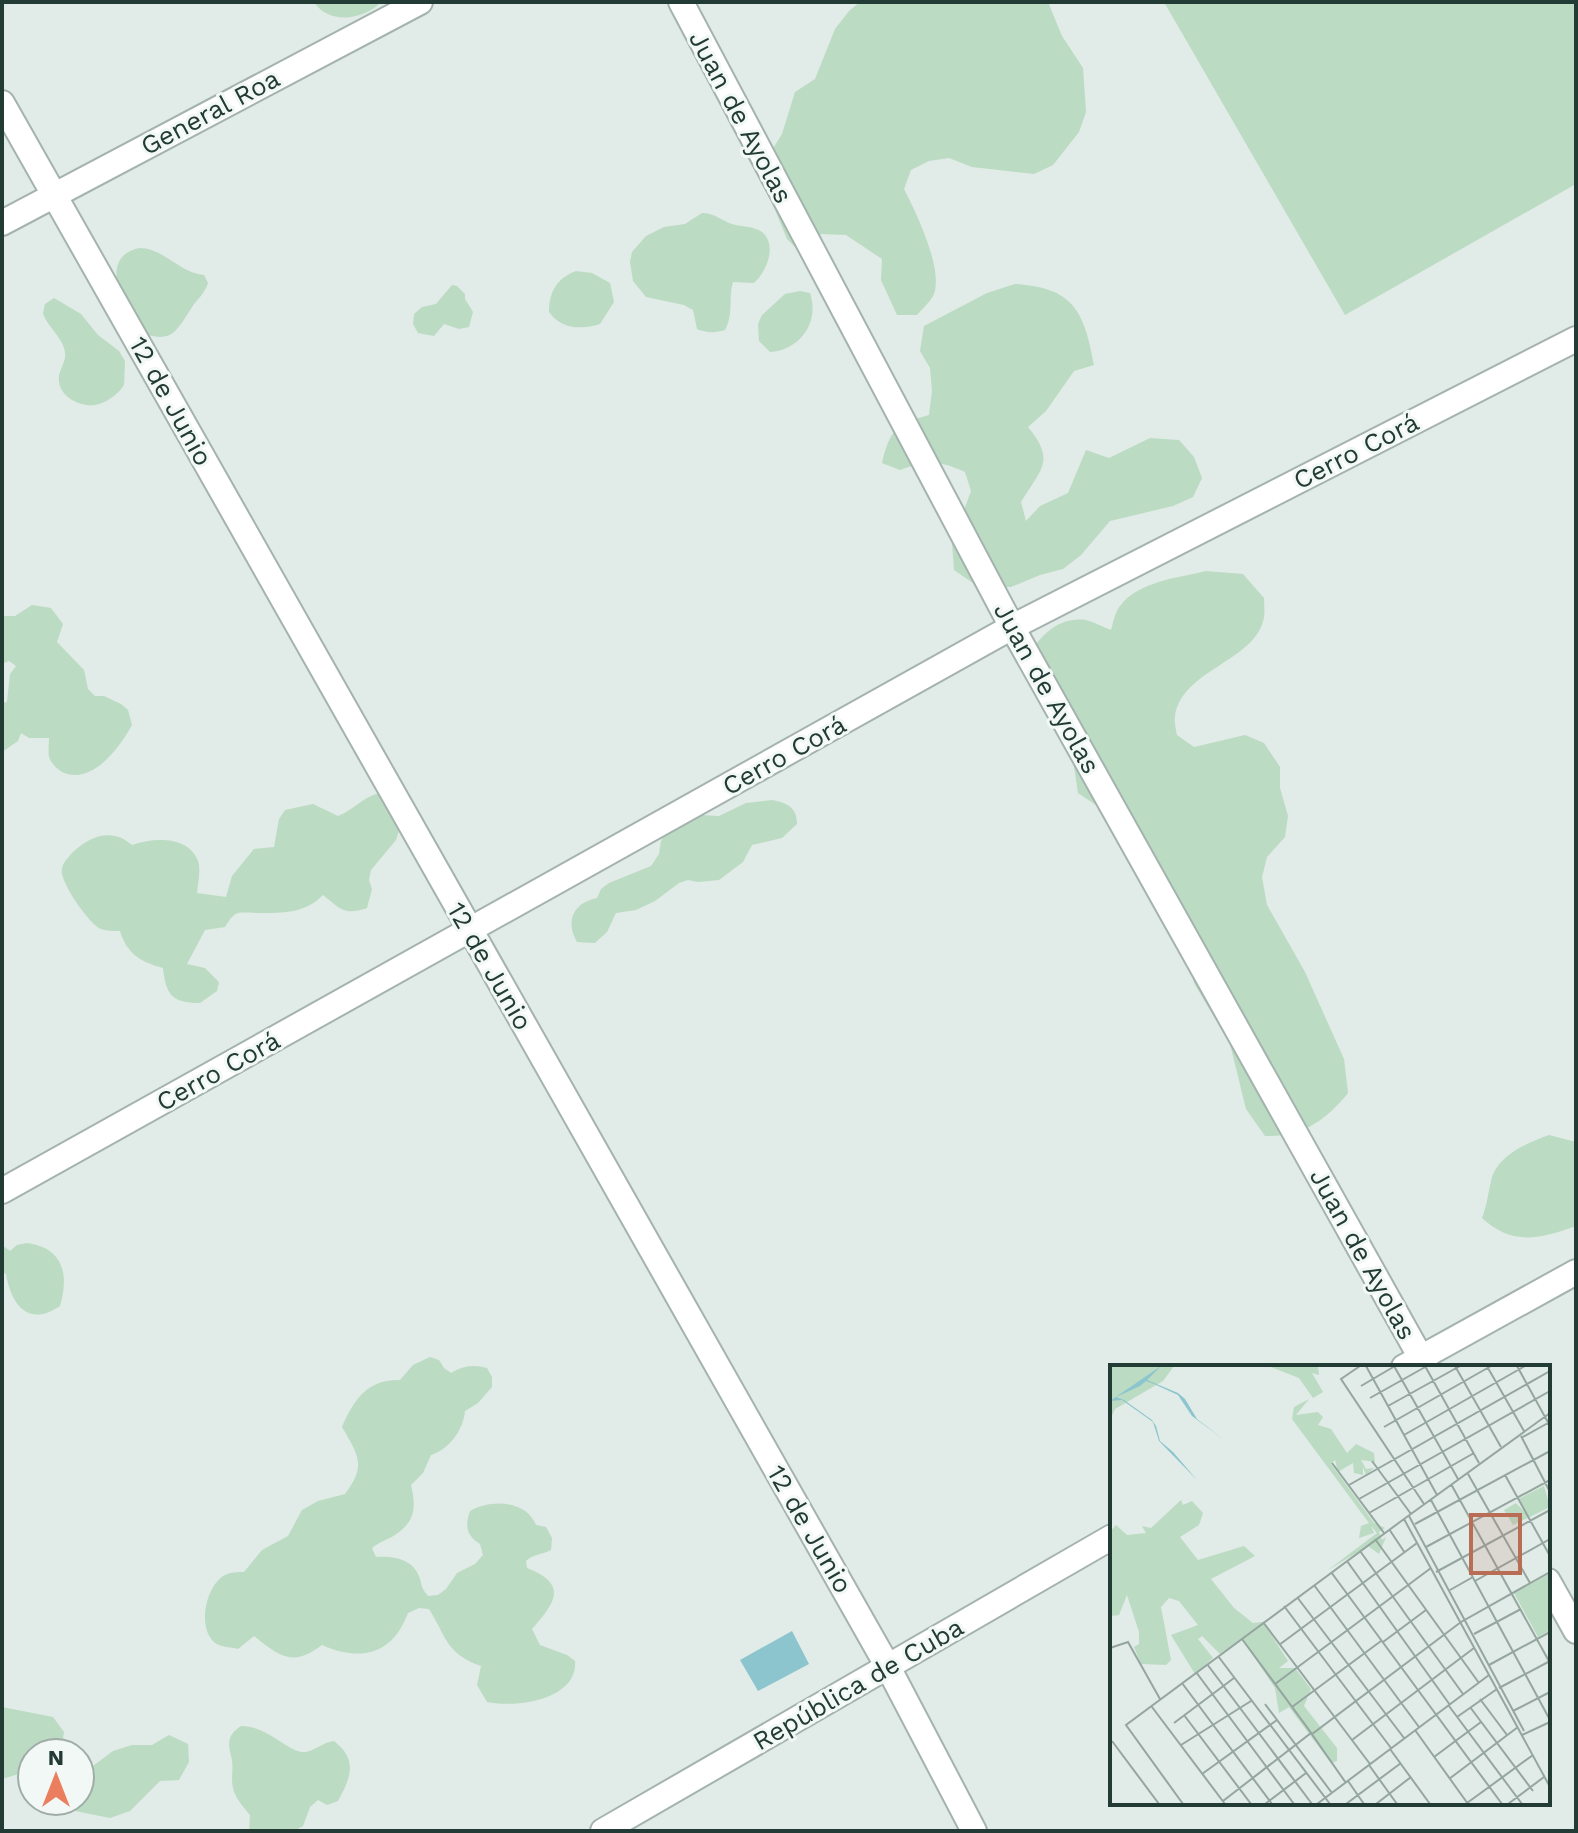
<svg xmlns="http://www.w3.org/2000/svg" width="1578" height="1833" font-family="'Work Sans',sans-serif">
	<rect width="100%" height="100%" fill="#e1ebe7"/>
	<!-- green -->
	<path fill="#bbdbc3" d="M 314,2 L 381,2 C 364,20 329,25 314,2 Z
		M 860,2 L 1048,2 L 1062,36 L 1083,68 L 1086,112 L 1079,132 L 1053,165 L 1034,174 L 972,167 L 949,158 L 929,161 L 911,170 L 904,189 C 916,212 945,272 933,296 C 930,302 922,309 917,315 L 897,315 L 881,280 L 882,259 L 846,235 L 821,234 L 803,255 L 787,239 L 759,171 L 782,134 L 795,92 L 815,79 L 835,29 L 849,11 Z
		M 1164,2 L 1576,2 L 1576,184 L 1345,315 Z
		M 702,213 C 715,213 720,220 732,224 C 741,227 754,226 762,232 C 778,245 766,273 754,283 L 733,282 C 728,298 734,314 725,330 C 714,333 707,333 697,329 L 693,310 L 684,305 L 646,297 L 633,281 L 630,262 L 632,252 L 646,236 L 664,227 L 685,224 Z
		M 139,248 C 164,248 179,273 204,275 L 208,283 C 205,292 200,297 194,304 C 175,333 172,346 135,330 C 123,305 98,257 139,248 Z
		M 576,271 L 592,273 L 610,283 L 614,302 L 600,324 C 581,330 561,329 549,312 C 549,292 557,278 576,271 Z
		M 1015,284 C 1073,288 1084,310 1094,365 L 1074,371 L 1046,411 L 1028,427 C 1056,461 1041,469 1021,502 L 1026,521 L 1040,506 L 1068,493 L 1086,450 L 1109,458 L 1150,438 L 1179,440 L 1194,457 L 1202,478 L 1193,497 L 1173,506 L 1110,521 L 1081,555 L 1063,569 L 1040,575 L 1011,587 L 992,587 L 973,583 L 954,570 L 952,543 L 971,491 L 965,472 C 938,460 928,460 900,470 L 882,463 C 890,430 896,424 929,415 L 932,391 L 930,368 L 920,351 L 924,326 L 987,293 Z
		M 452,285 L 457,286 L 465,294 L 465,299 L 473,312 L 469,327 L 459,329 L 444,324 L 434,336 L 418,333 L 413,324 L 414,314 L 422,307 L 436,304 Z
		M 800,291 L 810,293 C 820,322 800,350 770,352 L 759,341 L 758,324 L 762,315 L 785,294 Z
		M 54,298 L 81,314 L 98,335 L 119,351 L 125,361 L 124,385 C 119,393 109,401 99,404 C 85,409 61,399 59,382 C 57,371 67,362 65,352 C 63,337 47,327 43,313 L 45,304 Z
		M 1206,571 L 1243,574 L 1264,598 C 1264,604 1265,611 1264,617 C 1257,661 1182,669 1175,716 C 1174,722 1176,730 1177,735 L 1194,747 L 1245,735 L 1264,743 L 1280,767 L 1280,788 L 1288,816 L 1285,837 L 1267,857 L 1262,877 L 1267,905 L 1305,972 L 1344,1059 L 1348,1093 C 1325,1121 1302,1137 1265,1136 L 1246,1109 L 1230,1044 L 1194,983 L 1188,959 L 1114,817 L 1078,793 L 1068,727 L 1025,661 C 1038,638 1057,616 1086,620 C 1094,622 1103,627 1111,630 C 1113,623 1115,612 1120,606 C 1139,581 1178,578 1206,571 Z
		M 32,605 L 51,608 L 63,624 L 57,642 L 84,670 L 88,689 L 95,696 L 104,696 L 121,704 L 128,710 L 132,725 C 120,747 92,786 62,772 C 57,769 51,763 49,757 C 48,752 49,743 49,738 L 29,738 L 21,733 L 18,741 L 2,752 L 2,703 L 7,702 L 10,674 L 16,666 L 9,661 L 2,664 L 2,616 L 15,616 Z
		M 381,793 L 402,821 L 396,840 L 371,870 L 369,880 L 372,889 L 367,908 C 343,916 340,908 323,895 C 305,914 281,913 257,913 C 252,913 243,912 238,913 C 232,915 228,922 225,927 L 205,930 L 187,964 L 205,968 L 219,982 L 217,991 L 200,1003 C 172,1003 166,995 163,968 C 141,962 127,954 120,931 C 114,931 107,931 101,929 C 89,924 59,881 62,869 C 63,862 68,858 72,853 C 89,836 112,827 132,845 C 154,837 189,836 198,861 C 201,870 198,883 197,893 L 226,897 L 232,876 L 254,849 L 274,847 L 279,819 L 285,810 L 313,804 L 338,816 C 354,810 363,796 381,793 Z
		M 772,800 C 787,803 797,807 797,824 L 782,838 L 752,845 L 743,862 L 719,880 L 698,882 L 688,880 L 679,883 L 655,901 L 636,910 L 616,913 L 607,932 L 595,943 L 577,942 C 565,921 573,903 597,898 L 601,889 L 609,883 L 651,866 L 659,854 L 661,841 L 666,832 L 683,820 L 701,815 L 719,816 L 746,803 Z
		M 1549,1135 L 1576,1142 L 1576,1226 C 1540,1239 1512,1246 1482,1218 C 1487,1205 1488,1194 1491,1181 C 1497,1155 1527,1143 1549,1135 Z
		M 27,1243 C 64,1248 69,1275 60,1306 C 28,1328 11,1304 6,1274 L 2,1272 L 2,1245 L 10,1251 L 17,1245 Z
		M 430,1357 L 439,1360 L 444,1368 L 451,1373 C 462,1366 474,1364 487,1368 L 492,1377 L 492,1387 L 478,1403 L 465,1411 C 463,1431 449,1449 431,1455 L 423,1473 L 411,1485 C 416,1507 416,1521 395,1535 C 387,1540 379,1542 372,1548 L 376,1557 C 394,1556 414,1559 420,1579 C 422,1587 422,1589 428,1596 L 438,1595 L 446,1589 L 457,1573 L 475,1564 L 483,1555 L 480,1544 C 466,1535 465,1526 470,1511 C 491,1499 526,1500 536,1525 L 546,1527 L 552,1538 L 551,1550 C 542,1555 533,1554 526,1561 L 527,1568 C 568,1584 556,1602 532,1629 L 540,1645 L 567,1655 L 575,1661 C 578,1700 516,1708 487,1702 L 477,1685 L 481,1666 C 446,1654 446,1636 429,1609 L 419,1608 L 408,1613 C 392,1655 361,1662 322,1645 C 293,1667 280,1657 254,1636 L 238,1649 C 230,1647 220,1647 214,1642 C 197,1627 206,1585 225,1575 C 231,1572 238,1572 244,1572 L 262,1550 L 288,1536 L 302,1510 L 318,1501 L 345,1494 C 367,1465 358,1455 342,1427 C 354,1399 368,1379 400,1380 L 413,1365 Z
		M 2,1707 L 53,1717 L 64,1732 L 61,1751 L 32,1753 L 32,1770 L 2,1779 Z
		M 241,1726 C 269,1726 288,1753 305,1752 C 315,1751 323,1742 334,1741 C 358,1760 351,1777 338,1801 L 327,1805 L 318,1800 L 310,1807 L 303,1826 L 294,1831 L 249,1831 L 250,1815 C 241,1804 232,1795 232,1780 C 232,1774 233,1767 232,1760 C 228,1744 226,1736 241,1726 Z
		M 169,1735 L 188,1744 L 189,1762 L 179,1780 L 160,1781 L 130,1811 L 110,1818 L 75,1811 L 72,1801 L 80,1801 L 81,1775 L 113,1751 L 132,1745 L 152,1745 Z"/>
	<!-- water -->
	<path fill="#8cc5ce" d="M 792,1631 L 809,1664 L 758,1691 L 740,1660 Z"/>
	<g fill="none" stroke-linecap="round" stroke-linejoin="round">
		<!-- street casing -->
		<g stroke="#a4b3ae" stroke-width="28">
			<path id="street" d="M 681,2 L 1012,627 L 1426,1367
				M 2,103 L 888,1667 L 974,1831
				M 2,223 L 420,2
				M 2,1191 L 1012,627 L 1576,339
				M 1404,1367 L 1576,1272
				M 1548,1581 L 1576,1631
				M 603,1831 L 1112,1537"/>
		</g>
		<!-- street -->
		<use href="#street" stroke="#fff" stroke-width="24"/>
	</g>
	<g text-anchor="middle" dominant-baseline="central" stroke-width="6" stroke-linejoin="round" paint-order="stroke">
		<!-- street labels -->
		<g font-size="26" fill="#223b34" stroke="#f2f8f5">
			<text transform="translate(210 112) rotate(-28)">General Roa</text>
			<text transform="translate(741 117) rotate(62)">Juan de Ayolas</text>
			<text transform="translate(171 401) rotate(61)">12 de Junio</text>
			<text transform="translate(1356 451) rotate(-27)">Cerro Corá</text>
			<text transform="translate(1047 688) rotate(61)">Juan de Ayolas</text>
			<text transform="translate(784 755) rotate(-29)">Cerro Corá</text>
			<text transform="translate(490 966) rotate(60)">12 de Junio</text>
			<text transform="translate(218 1071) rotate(-29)">Cerro Corá</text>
			<text transform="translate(1363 1254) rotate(61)">Juan de Ayolas</text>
			<text transform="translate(810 1529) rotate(60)">12 de Junio</text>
			<text transform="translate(858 1684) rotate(-30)">República de Cuba</text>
		</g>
	</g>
	<!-- overview -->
	<g transform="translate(1110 1365)">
		<rect width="440" height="440" fill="#e1ebe7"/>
		<path d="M 0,1 L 64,1 L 53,16 L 5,44 L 0,55 ZM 138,1 L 208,1 L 209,10 L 202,8 L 213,27 L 203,33 L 189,13 L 161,2 ZM 199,34 L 186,50 L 208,47 L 213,52 L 208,60 L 221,64 L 237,88 L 246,79 L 264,88 L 265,97 L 251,95 L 256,104 L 264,103 L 256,110 L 253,102 L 253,110 L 244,108 L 243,98 L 228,107 L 225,95 L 221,99 L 264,158 L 275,163 L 269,167 L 272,175 L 276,172 L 269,189 L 258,181 L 218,205 L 267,168 L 261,161 L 264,168 L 249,173 L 251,161 L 259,158 L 182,54 L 184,42 ZM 434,121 L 440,142 L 403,160 L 394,145 L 406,138 L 415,147 L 408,134 ZM 71,135 L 73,140 L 82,136 L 93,148 L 89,160 L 70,172 L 88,195 L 134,181 L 145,191 L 101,214 L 124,243 L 143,258 L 153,257 L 178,296 L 169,303 L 185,303 L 201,324 L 194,341 L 227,383 L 227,396 L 221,398 L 179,342 L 169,348 L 165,323 L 132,274 L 110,289 L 92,271 L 88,274 L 103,293 L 85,309 L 61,270 L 88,260 L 69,236 L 59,233 L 51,242 L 61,295 L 56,300 L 31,299 L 24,282 L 29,279 L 29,267 L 17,230 L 9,250 L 0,251 L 0,167 L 6,160 L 17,170 L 36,168 L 32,161 L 41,163 ZM 440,208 L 440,265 L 428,272 L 404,228 Z" fill="#bbdbc3"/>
		<path d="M 51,1 L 37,15 L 68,28 L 75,34 L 87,54 L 113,74 L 82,51 L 68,30 L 44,19 L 36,16 L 30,21 L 6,32 L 14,35 L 42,55 L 46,61 L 50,76 L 63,87 L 87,115 L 49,76 L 43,57 L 12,35 L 0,36 Z" fill="#8cc5ce"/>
		<path fill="none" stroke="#95a59f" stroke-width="2" d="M 250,1 L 231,14 L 314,139M 256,1 L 327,130M 284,1 L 348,114M 315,1 L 369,98M 345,1 L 391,82M 407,1 L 440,61M 378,3 L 414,66M 251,21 L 285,1M 260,33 L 317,1M 278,41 L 350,1M 440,48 L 294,154 L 440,422M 274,62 L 381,1M 294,70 L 415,1M 411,71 L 440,127M 411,73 L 438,58M 262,96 L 301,149M 222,98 L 274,168M 358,109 L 420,218M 395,110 L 440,191M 341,119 L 440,298M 239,120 L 440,6M 249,134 L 440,26M 321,135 L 440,355M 259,148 L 364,88M 299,151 L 414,366M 305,159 L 440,86M 279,164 L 295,188M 265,174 L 369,318M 316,182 L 440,115M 250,186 L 353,329M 237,196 L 340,340M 221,207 L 392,439M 326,207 L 440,145M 365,216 L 440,174M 204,220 L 309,362M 340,225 L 363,212M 187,232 L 294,373M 174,241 L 281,383M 153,257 L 260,399M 364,269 L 411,244M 132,274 L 202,369 L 351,257 L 440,207M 273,277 L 316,245M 169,280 L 307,178M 0,283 L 18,277 L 50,334M 108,291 L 220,439M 97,299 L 202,439M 379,300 L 440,267M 86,307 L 184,439M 72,318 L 162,439M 165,319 L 321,203M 389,323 L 440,296M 370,334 L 397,370M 155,339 L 222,428M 339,341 L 412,439M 42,342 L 115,439M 182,342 L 271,276M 360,342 L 423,426M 403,346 L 440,327M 74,350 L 141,439M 347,352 L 387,324M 64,358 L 124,313M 305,365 L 358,439M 412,370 L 440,357M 242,375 L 364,283M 2,376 L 49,439M 71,380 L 141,336M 280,384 L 320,439M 324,392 L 371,357M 259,400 L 287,439M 92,409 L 167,355M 339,414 L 408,362M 238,416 L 254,439M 113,436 L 201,368 L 236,418M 357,438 L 423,390M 73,439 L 16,360 L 294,154M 155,439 L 196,408M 207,439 L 379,310M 236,439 L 291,398M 266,439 L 301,412M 398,439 L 434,412"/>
		<path fill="#b96d54" fill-opacity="0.15" stroke="#b96d54" stroke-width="4" d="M 361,150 L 410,150 L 410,208 L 361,208 Z"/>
		<rect width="440" height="440" fill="none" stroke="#223b34" stroke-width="4"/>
	</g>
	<!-- border -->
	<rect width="1578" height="1833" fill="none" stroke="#223b34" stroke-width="8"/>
	<!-- north arrow -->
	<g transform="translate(56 1777)"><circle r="38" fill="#f2f8f5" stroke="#9faca8" stroke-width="2"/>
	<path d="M0-6L14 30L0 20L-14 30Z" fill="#eb7e5f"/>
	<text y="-12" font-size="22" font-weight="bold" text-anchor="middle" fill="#223b34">N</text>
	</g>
</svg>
